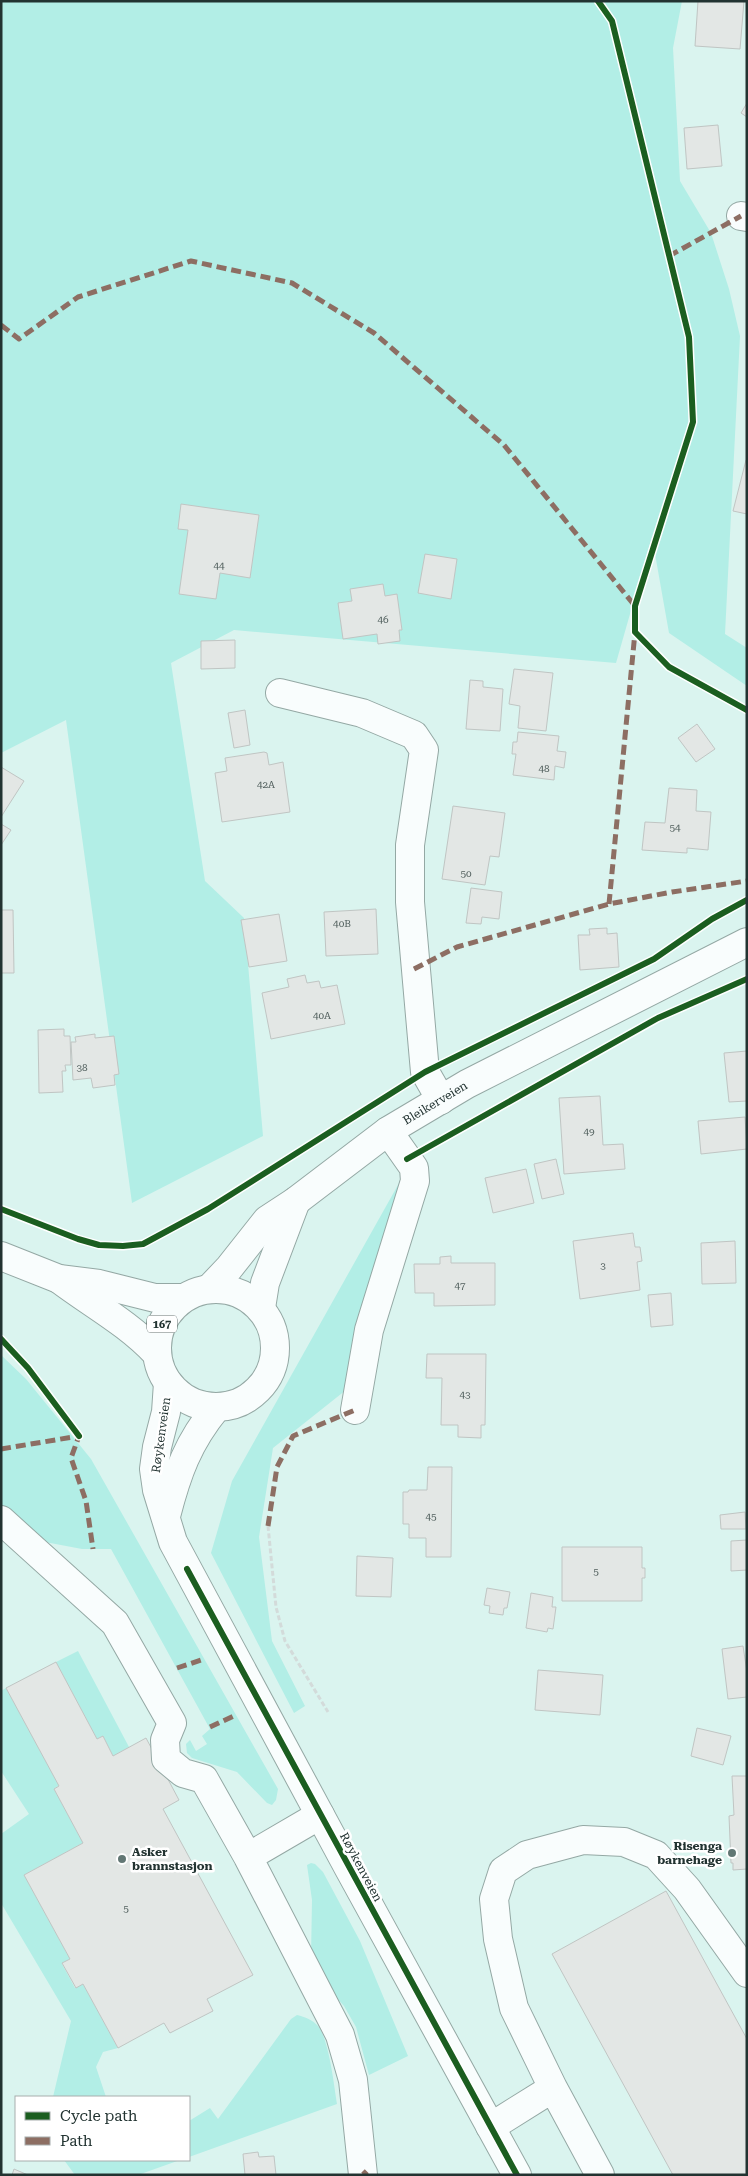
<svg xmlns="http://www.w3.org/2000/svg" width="748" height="2176" font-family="'Roboto Serif',serif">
	<rect width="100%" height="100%" fill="#daf4ef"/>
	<!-- green -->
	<path fill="#b2eee6" d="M 1,1 L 682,1 L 673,48 L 680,181 L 711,233 L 729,289 L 740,336 L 725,634 L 747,648 L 747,686 L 669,633 L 652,537 L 616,663 L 234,630 L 171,663 L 205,881 L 244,918 L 263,1136 L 132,1203 L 66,720 L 1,753 Z
		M 403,1176 L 346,1390 L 273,1448 L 259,1537 L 272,1641 L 305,1706 L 294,1713 L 211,1553 L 232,1481 Z
		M 1,1355 L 26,1379 L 91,1459 L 278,1789 L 276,1800 L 272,1805 L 267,1803 L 237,1772 L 192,1758 L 187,1753 L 186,1744 L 190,1740 L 196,1751 L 207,1744 L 202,1736 L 210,1729 L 111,1549 L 82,1549 L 45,1542 L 1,1513 Z
		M 78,1651 L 129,1747 L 113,1756 L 103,1736 L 97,1739 L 56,1662 Z
		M 6,1688 L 59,1785 L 54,1789 L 83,1843 L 24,1875 L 70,1959 L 62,1964 L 75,1988 L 83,1984 L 118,2048 L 103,2052 L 96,2067 L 106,2097 L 53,2097 L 71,2021 L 1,1903 L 1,1834 L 29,1814 L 1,1771 L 1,1691 Z
		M 311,1863 L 315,1864 L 323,1872 L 360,1941 L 408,2056 L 369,2075 L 356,2027 L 344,2006 L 326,1986 L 311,1957 L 312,1900 L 307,1865 Z
		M 297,2015 C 305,2017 313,2020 318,2026 C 329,2040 334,2085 337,2104 L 189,2157 L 189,2121 L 210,2108 L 218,2119 L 291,2019 Z
		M 64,2160 L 180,2160 L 138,2175 L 75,2175 Z"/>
	<!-- building -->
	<path fill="#e3e7e5" stroke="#c0c5c3" d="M 698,1 L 744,1 L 740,49 L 695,46 Z
		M 747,103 L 747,117 L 741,113 Z
		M 718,125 L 722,166 L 687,169 L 684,128 Z
		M 746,460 L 747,461 L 747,514 L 733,511 Z
		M 181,504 L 259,515 L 250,578 L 220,573 L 216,599 L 179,594 L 188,530 L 178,529 Z
		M 425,554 L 457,559 L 451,599 L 418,593 Z
		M 383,584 L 385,596 L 397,594 L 402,630 L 399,630 L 400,641 L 378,644 L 377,634 L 343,639 L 338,603 L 352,601 L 350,589 Z
		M 235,640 L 235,668 L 201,669 L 201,641 Z
		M 514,669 L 553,673 L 546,731 L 518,728 L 520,706 L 509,704 Z
		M 470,680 L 483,681 L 483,687 L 503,689 L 500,731 L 466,729 Z
		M 245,710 L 250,745 L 234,748 L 228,713 Z
		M 697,724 L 715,749 L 696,762 L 678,738 Z
		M 518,732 L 559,736 L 557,751 L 566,752 L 564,768 L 555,766 L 554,780 L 513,775 L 516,754 L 512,754 L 513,742 L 517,742 Z
		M 264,752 L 267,753 L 269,765 L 283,762 L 290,812 L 222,822 L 215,773 L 227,771 L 225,758 Z
		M 1,767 L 24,781 L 1,817 Z
		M 669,788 L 697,790 L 696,811 L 711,812 L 708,850 L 687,848 L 687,853 L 642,850 L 645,822 L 665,823 Z
		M 453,806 L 505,813 L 499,857 L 490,856 L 485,885 L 442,879 Z
		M 1,824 L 11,830 L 1,845 Z
		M 471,888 L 502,892 L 499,919 L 482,917 L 481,924 L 466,923 Z
		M 376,909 L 378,954 L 326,956 L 324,912 Z
		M 1,910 L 13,910 L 14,973 L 1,973 Z
		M 279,914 L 287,961 L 249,967 L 241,920 Z
		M 607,928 L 607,934 L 617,933 L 619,967 L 580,970 L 578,935 L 590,935 L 589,929 Z
		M 305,975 L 307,983 L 319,981 L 321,988 L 337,985 L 345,1024 L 271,1039 L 262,993 L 289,987 L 287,979 Z
		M 64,1029 L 64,1036 L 70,1036 L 71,1065 L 65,1065 L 66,1071 L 62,1071 L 63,1092 L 39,1093 L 38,1030 Z
		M 95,1034 L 95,1038 L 114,1036 L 119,1074 L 114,1075 L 115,1085 L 93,1088 L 91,1078 L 73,1080 L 71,1042 L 76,1042 L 75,1037 Z
		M 747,1051 L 747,1101 L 729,1102 L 724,1053 Z
		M 600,1096 L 603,1145 L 623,1144 L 625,1169 L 564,1174 L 559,1098 Z
		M 745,1117 L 747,1149 L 701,1154 L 698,1121 Z
		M 556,1159 L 564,1194 L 542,1199 L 534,1164 Z
		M 526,1169 L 534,1203 L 493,1213 L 485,1178 Z
		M 633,1233 L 635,1247 L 640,1247 L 642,1261 L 637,1262 L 640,1290 L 580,1299 L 573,1241 Z
		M 735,1241 L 736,1283 L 702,1284 L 701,1243 Z
		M 451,1256 L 451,1263 L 495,1263 L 495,1305 L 434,1306 L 434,1293 L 415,1293 L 414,1264 L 440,1264 L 440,1257 Z
		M 671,1293 L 673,1325 L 651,1327 L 648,1295 Z
		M 427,1354 L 486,1354 L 485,1425 L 481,1425 L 481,1438 L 458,1437 L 458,1425 L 441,1425 L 442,1378 L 426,1378 Z
		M 428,1467 L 452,1467 L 451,1557 L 426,1557 L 426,1538 L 409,1538 L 409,1524 L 403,1524 L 403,1492 L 408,1492 L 409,1490 L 427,1490 Z
		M 745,1512 L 746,1529 L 721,1529 L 720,1515 Z
		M 747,1540 L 747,1570 L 731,1571 L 731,1541 Z
		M 562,1547 L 642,1547 L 642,1568 L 645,1568 L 645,1578 L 642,1578 L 642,1601 L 562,1601 Z
		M 357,1556 L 393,1558 L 391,1597 L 356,1596 Z
		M 487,1588 L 510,1592 L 507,1608 L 504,1608 L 503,1615 L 489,1613 L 490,1606 L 484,1605 Z
		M 531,1593 L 553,1597 L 552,1607 L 556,1607 L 553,1629 L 548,1628 L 547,1632 L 526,1628 Z
		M 743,1646 L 747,1672 L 747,1697 L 728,1699 L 722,1649 Z
		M 56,1662 L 97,1739 L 103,1736 L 113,1756 L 146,1738 L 179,1800 L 163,1809 L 253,1975 L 207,1999 L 213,2011 L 170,2033 L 164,2023 L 162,2024 L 118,2048 L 83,1984 L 76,1988 L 62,1963 L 70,1959 L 24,1875 L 83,1843 L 54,1789 L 59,1786 L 6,1688 Z
		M 538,1670 L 603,1675 L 600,1715 L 535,1710 Z
		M 697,1728 L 731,1736 L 723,1765 L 691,1756 Z
		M 732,1776 L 747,1776 L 747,1869 L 733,1870 L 733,1863 L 731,1863 L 729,1816 L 734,1815 Z
		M 666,1891 L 747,2039 L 747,2175 L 673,2175 L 552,1954 Z
		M 258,2152 L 259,2157 L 274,2156 L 276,2175 L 245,2175 L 243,2154 Z
		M 14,2169 L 28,2175 L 12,2175 Z"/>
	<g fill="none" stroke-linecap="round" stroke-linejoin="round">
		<!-- minor casing -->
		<g stroke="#94a8a4" stroke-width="30">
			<path id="minor" d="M 741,216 L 747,217
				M 280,693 L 362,713 L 414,735 L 424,750 L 410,845 L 410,902 L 425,1072 L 441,1100
				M 355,1410 L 369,1330 L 415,1181 L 414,1168 L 388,1131
				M 1,1520 L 115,1623 L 172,1723 L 165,1740 L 166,1759 L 183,1773 L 204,1779 L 248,1857 L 340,2035 L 353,2080 L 363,2175
				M 248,1857 L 320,1815
				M 490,2126 L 497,2123 L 553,2088
				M 600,2175 L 553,2088 L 514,2008 L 498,1939 L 494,1899 L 503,1871 L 527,1855 L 583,1840 L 624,1842 L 656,1855 L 687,1889 L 747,1973"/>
		</g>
		<!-- major casing -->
		<g stroke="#94a8a4" stroke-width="30">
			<g id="major">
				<path d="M 1,1256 L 59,1279 L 99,1284 L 155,1298 L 183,1298"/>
				<path d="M 59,1279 C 92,1304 128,1323 156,1353"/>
				<path id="s1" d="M 210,1288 L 229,1268 L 267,1220 L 296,1201 L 388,1131 L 467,1084 L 747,942"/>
				<circle cx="216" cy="1348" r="59"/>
				<path d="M 261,1308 L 265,1283 L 296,1201"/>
				<path d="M 168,1383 L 166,1412 L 157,1447 L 154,1469 L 157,1490 L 173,1542 L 348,1867 L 517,2175"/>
				<path d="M 166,1516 C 177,1473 188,1442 217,1407"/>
			</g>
		</g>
		<!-- path -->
		<path stroke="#d3dbda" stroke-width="3" stroke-dasharray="5 2.5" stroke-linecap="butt" d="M 268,1526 L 276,1607 L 285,1641 L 328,1712"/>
		<!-- minor -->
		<use href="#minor" stroke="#f9fdfd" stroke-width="28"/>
		<!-- major -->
		<use href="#major" stroke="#f9fdfd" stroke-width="28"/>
		<!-- quiet -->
		<path stroke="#8d6e63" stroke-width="5" stroke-dasharray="10 5" stroke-linecap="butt" d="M 669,256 L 741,216
			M 1,325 L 19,339 L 78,297 L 191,261 L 292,283 L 374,333 L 504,445 L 635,606
			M 609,904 L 635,632
			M 414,969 L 457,947 L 609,904 L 672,892 L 747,881
			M 1,1449 L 79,1436 L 71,1458 L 86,1501 L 93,1549
			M 268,1526 L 277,1467 L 293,1436 L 355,1410
			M 177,1668 L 204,1659
			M 210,1727 L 236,1715
			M 363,2171 L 367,2175"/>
		<!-- cycleway casing -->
		<g stroke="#fff" stroke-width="9">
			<path id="cycleway" d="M 598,1 L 612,21 L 689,337 L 693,422 L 635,606 L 635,632 L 669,667 L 747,710
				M 407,1159 L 658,1018 L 747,979
				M 1,1209 L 78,1239 L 99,1245 L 123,1246 L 143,1244 L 208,1209 L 425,1072 L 654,959 L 712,919 L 747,900
				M 1,1339 L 28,1368 L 79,1436
				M 187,1569 L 517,2175"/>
		</g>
		<!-- cycleway -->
		<use href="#cycleway" stroke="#1b5e20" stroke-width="6"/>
	</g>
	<!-- markers -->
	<g fill="#627774" stroke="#fff" stroke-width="2">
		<circle cx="732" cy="1853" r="5"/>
		<circle cx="122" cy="1859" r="5"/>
	</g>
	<g text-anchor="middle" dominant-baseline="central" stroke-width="5" stroke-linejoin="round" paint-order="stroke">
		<!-- number labels -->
		<g font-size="10" fill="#52605e">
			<text x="219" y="565">44</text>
			<text x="383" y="619">46</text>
			<text x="544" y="768">48</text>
			<text x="266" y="784">42A</text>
			<text x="675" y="827">54</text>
			<text x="466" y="873">50</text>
			<text x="342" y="923">40B</text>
			<text x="322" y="1015">40A</text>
			<text x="82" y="1067">38</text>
			<text x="589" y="1131">49</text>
			<text x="603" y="1265">3</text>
			<text x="460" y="1285">47</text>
			<text x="465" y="1394">43</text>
			<text x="431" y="1516">45</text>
			<text x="596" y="1571">5</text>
			<text x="126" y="1908">5</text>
		</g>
		<!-- shield labels -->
		<rect fill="#fff" stroke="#64706f" stroke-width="1" x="147" y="1315.5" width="30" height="17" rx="4"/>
		<g font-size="11" font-weight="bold" fill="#223331">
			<text x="162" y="1324">167</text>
		</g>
		<!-- street labels -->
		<g font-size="12" fill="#223331" stroke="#fff">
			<text stroke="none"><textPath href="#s1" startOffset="294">Bleikerveien</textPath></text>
			<text transform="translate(161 1435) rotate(-82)">Røykenveien</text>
			<text transform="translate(361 1867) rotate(62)">Røykenveien</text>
		</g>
		<!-- poi labels -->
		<g font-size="12" font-weight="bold" fill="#223331" stroke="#fff" text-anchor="end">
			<text x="722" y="1846">Risenga<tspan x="722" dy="14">barnehage</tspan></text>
			<text x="132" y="1852" text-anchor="start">Asker<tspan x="132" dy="14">brannstasjon</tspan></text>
		</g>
	</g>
	<!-- border -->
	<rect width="748" height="2176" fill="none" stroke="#223331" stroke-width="5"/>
	<!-- legend -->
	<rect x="15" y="2096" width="175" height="65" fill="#ffffff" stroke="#a7adad"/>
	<rect x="25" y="2112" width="25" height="8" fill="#1b5e20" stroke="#a7adad"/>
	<text x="60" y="2121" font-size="15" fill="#223331">Cycle path</text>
	<rect x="25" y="2137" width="25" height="8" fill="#8d6e63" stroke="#a7adad"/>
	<text x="60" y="2146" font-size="15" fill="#223331">Path</text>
</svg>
